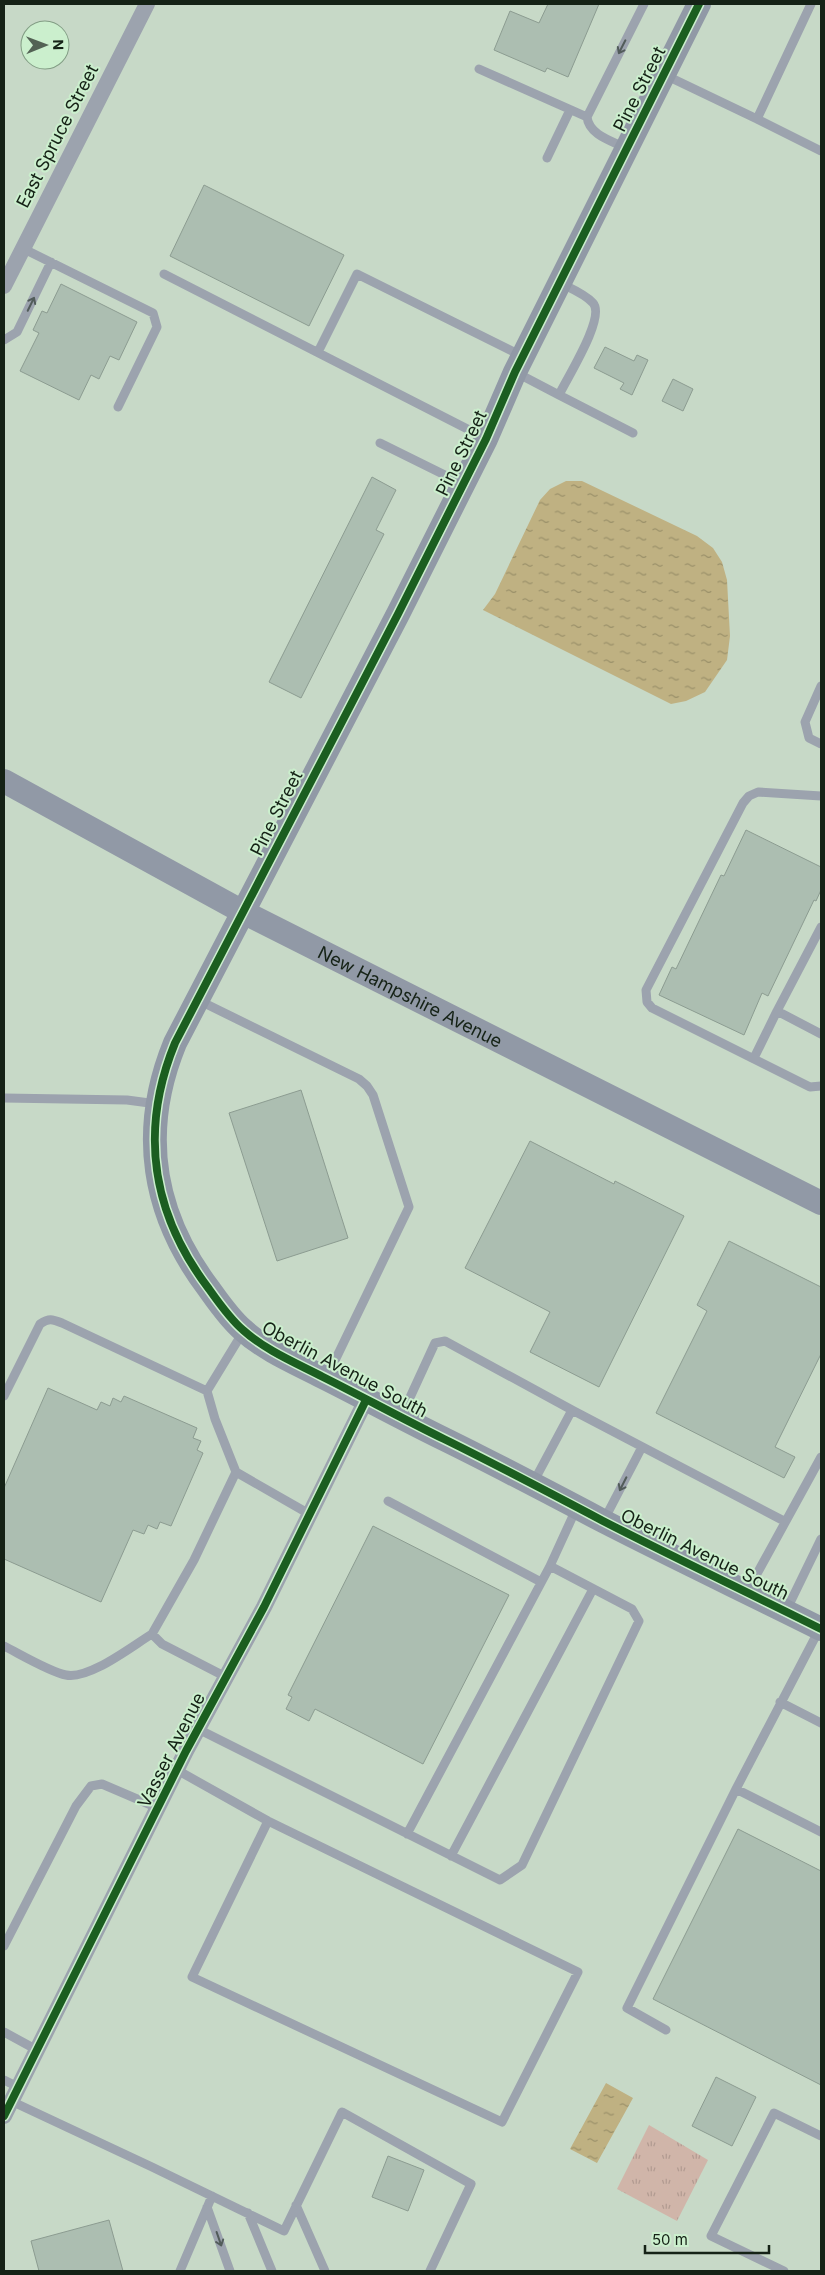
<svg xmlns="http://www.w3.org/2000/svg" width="825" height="2275" font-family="Inter,sans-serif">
	<defs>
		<pattern id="park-tufts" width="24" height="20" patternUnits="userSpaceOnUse" patternTransform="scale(1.25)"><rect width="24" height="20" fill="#d0b5a9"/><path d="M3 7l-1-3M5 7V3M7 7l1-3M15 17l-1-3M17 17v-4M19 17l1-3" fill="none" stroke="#b29b91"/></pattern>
		<pattern id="water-ripples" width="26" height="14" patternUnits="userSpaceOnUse" patternTransform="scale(1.25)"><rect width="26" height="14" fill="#bfb182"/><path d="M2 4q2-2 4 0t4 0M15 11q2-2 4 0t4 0" fill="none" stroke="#9a9069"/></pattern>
	</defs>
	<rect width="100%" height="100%" fill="#c7d9c7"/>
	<!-- park -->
	<path fill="url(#park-tufts)" d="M 649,2125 L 708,2160 L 677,2221 L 617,2189 Z"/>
	<!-- water -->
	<path fill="url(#water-ripples)" d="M 566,481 L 582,481 L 697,536 L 713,548 L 722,562 L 727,580 L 730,636 L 727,660 L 705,692 L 686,701 L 671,704 L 483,610 L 495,594 L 540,500 L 550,489 Z
		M 606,2083 L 633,2098 L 597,2163 L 570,2149 Z"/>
	<!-- building -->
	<path fill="#acbeb1" stroke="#8c9c91" d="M 548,4 L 599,4 L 568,77 L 547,68 L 545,72 L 494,50 L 510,11 L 539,23 Z
		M 204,185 L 344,255 L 309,326 L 170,256 Z
		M 61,284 L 137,322 L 119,360 L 110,356 L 99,379 L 91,375 L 79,400 L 20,371 L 39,333 L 33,330 L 42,311 L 47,313 Z
		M 605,347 L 634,361 L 637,355 L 648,360 L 632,395 L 620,389 L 624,383 L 594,368 Z
		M 673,379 L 693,389 L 683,411 L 662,401 Z
		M 372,477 L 396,490 L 376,530 L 384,534 L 301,698 L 269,682 Z
		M 746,830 L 821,867 L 821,890 L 816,901 L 814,900 L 768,996 L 762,993 L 744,1035 L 659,995 L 672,967 L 676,969 L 721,875 L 724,876 Z
		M 301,1090 L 348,1238 L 277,1261 L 229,1113 Z
		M 530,1141 L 614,1184 L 615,1181 L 684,1216 L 599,1387 L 530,1352 L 550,1312 L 465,1268 Z
		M 729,1241 L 821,1287 L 821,1354 L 775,1447 L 795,1457 L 784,1478 L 656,1413 L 707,1311 L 697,1305 Z
		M 48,1388 L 97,1410 L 101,1402 L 110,1406 L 113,1398 L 121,1402 L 124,1396 L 197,1428 L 193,1438 L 201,1441 L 197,1450 L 203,1453 L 171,1526 L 160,1522 L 157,1529 L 148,1525 L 144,1534 L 133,1530 L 101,1602 L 4,1559 L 4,1488 Z
		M 373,1526 L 509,1595 L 423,1764 L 315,1709 L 309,1721 L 286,1709 L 292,1697 L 288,1695 Z
		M 738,1829 L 821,1871 L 821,2085 L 653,1999 Z
		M 716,2077 L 756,2097 L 732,2146 L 692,2126 Z
		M 388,2156 L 424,2170 L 408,2211 L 372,2197 Z
		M 109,2220 L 123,2271 L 39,2271 L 31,2241 Z"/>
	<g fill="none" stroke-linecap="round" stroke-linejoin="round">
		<!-- lane -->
		<path stroke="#9ca3ae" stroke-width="9" d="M 479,69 L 587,117
			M 665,75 L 757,119 L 811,4
			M 757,119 L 821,151
			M 626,148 C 612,141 589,135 587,117 L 644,4
			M 547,158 L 570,110
			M 22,248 L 153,313 L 157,327 L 118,407
			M 164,274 L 485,438
			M 4,340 L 17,332 L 51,262
			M 318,352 L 357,274 L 522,356
			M 515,372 L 559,395 C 567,378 606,317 593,303 C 585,294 570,288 560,283
			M 559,395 L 633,433
			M 380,443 L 463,484
			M 821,686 L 805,722 L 809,738 L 821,744
			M 821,796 L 758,792 L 749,796 L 743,803 L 646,990 L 647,1002 L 652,1008 L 810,1087 L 821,1086
			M 821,927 L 777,1011 L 821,1034
			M 198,1000 L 359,1079 L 367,1086 L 373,1095 L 409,1207 L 327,1377
			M 754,1058 L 777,1011
			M 4,1098 L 127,1100 L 157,1104
			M 4,1396 L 40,1324 C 49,1318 52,1319 62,1323 L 207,1391
			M 572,1410 L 784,1521
			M 401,1417 L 435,1343 L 445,1341 L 572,1410 L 533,1483
			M 236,1472 L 215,1419 L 207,1391 L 243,1332
			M 388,1501 L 541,1582
			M 604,1520 L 642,1447
			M 747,1592 L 821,1457
			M 786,1611 L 821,1539
			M 4,1646 C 20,1654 50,1672 66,1675 C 89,1680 132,1646 152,1634
			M 226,1677 L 162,1644 L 152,1634 L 194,1560 L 236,1472 L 311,1515
			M 780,1702 L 821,1723
			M 198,1729 L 500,1880 L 522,1865 L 639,1621 L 632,1609 L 550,1566
			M 177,1770 L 268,1821 L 578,1972 L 502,2122 L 192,1977 L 268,1821
			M 736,1789 L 821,1832
			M 407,1834 L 550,1566 L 577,1507
			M 451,1856 L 593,1589
			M 4,1946 L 76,1806 L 91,1786 L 102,1784 L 158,1808
			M 666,2030 L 627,2008 L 736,1789 L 820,1628
			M 4,2032 L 37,2050
			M 4,2080 L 18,2087
			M 11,2101 L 152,2167 L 284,2231 L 342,2112 L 471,2184 L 430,2271
			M 296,2205 L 325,2271
			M 207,2207 L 230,2271
			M 248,2213 L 272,2271
			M 180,2271 L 212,2196
			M 784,2271 L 711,2236 L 774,2113 L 821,2136"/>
		<!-- street -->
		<path stroke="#9ca3ae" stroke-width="16" d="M 4,286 L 147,4
			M 4,2116 L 186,1751 L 264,1607 L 366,1400"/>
		<!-- secondary -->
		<g stroke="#9199a6" stroke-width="24">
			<path d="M 699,4 L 515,372 L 486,439 L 398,614 L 175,1043 C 139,1131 152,1214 209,1289 C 219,1303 230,1319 243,1330 C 265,1350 296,1363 323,1377 C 363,1397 403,1419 444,1439 C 497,1465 550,1493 603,1521 C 675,1558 749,1593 821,1629"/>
			<path id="s1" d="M 4,781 L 243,912 L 821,1203"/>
		</g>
		<!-- cycleway casing -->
		<g stroke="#cbefcd" stroke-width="11">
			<path id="cycleway" d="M 699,4 L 515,372 L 486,439 L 398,614 L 175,1043 C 139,1131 152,1214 209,1289 C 219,1303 230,1319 243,1330 C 265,1350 296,1363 323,1377 C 363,1397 403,1419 444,1439 C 497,1465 550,1493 603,1521 C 675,1558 749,1593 821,1629
				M 4,2116 L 186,1751 L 264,1607 L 366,1400"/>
		</g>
		<!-- cycleway -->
		<use href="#cycleway" stroke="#1b5e20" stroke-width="8"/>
	</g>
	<!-- one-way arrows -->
	<defs><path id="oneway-shaft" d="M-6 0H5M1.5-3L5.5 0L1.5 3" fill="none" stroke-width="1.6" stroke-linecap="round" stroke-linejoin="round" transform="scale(1.25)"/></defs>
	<g stroke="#525c5a">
		<use href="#oneway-shaft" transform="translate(622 47) rotate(117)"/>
		<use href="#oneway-shaft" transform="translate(31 304) rotate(-64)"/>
		<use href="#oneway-shaft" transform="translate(623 1484) rotate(117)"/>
		<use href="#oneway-shaft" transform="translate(219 2239) rotate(71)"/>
	</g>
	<g text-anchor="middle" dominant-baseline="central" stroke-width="4" stroke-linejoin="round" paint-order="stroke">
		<!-- street labels -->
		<g font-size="18" fill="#152216" stroke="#cbefcd">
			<text transform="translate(639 89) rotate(-63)">Pine Street</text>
			<text transform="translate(57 136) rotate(-63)">East Spruce Street</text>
			<text transform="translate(461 453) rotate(-64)">Pine Street</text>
			<text transform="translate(276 813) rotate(-63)">Pine Street</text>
			<text stroke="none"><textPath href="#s1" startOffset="460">New Hampshire Avenue</textPath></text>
			<text transform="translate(345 1369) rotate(28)">Oberlin Avenue South</text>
			<text transform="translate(705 1554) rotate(26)">Oberlin Avenue South</text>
			<text transform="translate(171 1750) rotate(-63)">Vasser Avenue</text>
		</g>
	</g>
	<!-- border -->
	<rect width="825" height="2275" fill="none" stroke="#152216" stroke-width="10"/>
	<!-- north arrow -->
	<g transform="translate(45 45) rotate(89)"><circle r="24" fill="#cbefcd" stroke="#829d84"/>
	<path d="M0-4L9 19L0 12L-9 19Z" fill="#536254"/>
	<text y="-8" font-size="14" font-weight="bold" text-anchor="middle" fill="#152216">N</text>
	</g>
	<!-- scale -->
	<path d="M645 2245v8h124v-8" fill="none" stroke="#152216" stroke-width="2.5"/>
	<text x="652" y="2245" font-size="15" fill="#152216" stroke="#cbefcd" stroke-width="4" paint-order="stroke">50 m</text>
</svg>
